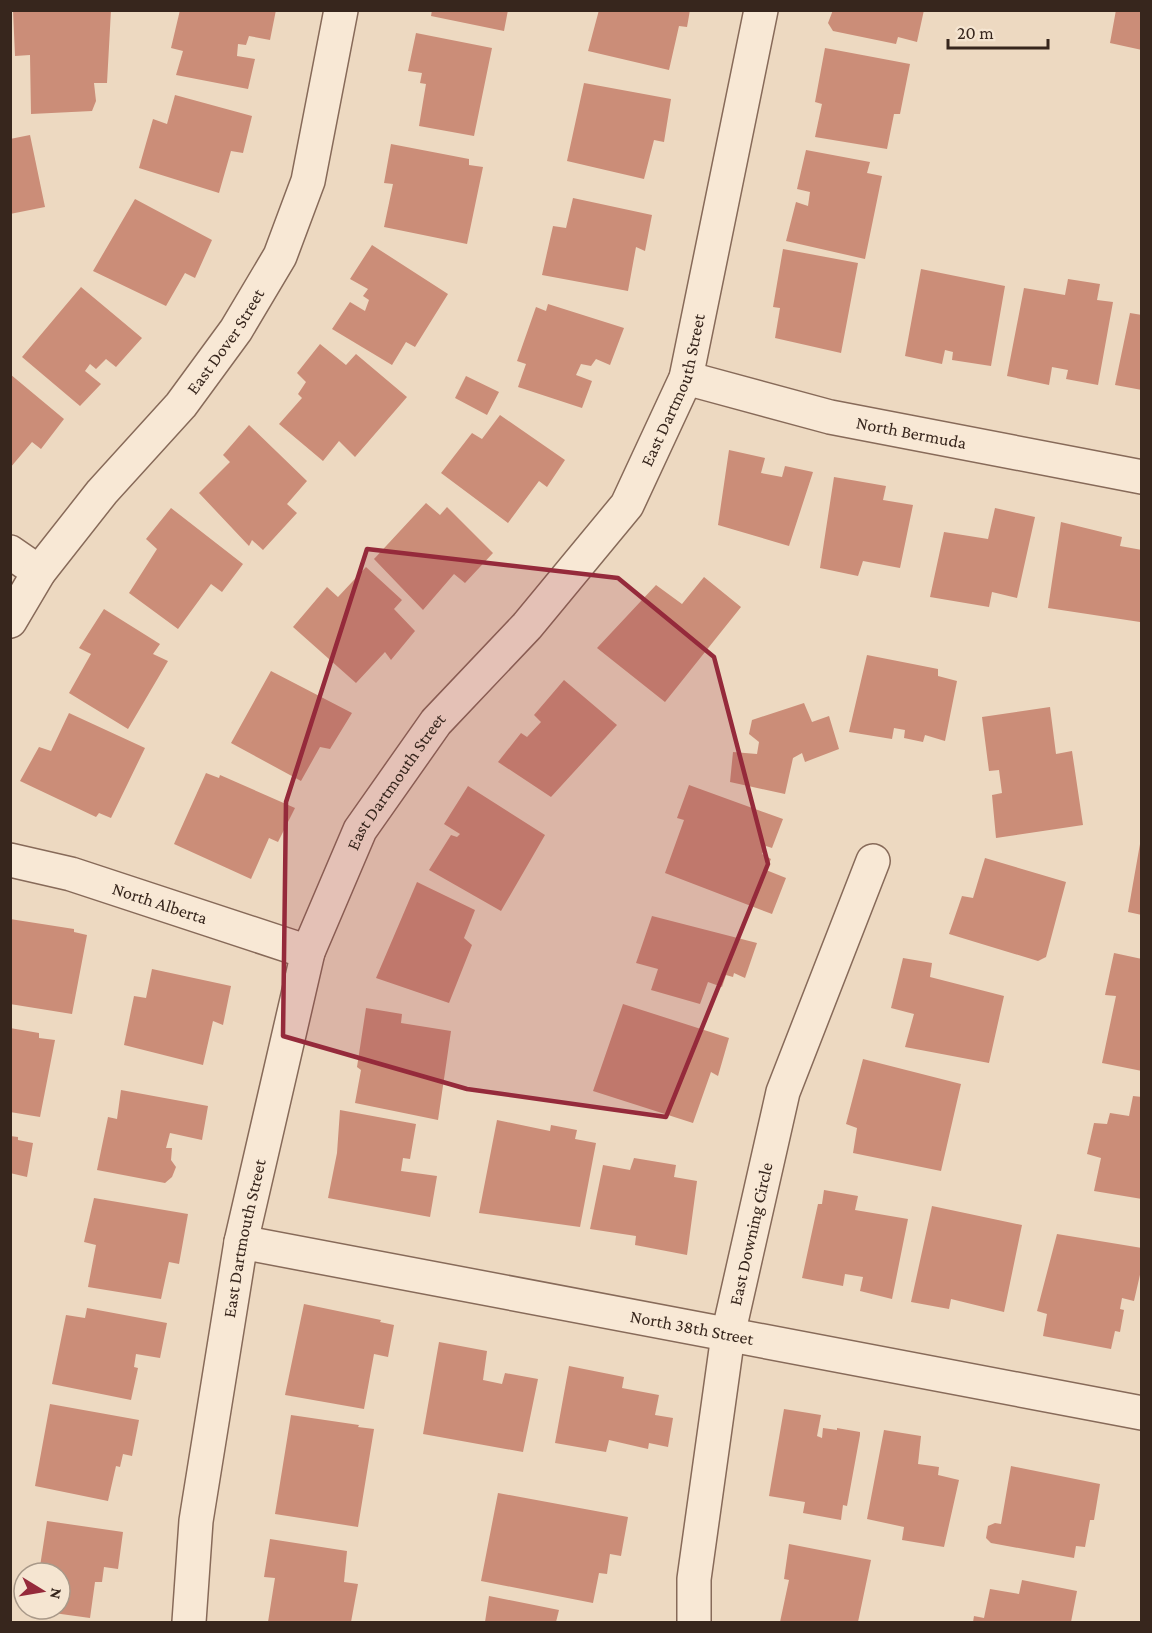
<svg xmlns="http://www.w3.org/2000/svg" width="1152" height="1633" font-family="'Crimson Pro',serif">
	<rect width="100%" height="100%" fill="#edd9c1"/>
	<!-- building -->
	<path fill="#cb8d78" d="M 13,10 L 111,10 L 107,83 L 94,83 L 96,101 L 92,111 L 31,114 L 30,55 L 15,56 Z
		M 180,10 L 276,10 L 270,40 L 249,36 L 246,45 L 238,44 L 237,56 L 255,59 L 248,89 L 176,75 L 183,51 L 171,48 Z
		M 432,10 L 508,10 L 504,31 L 431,16 Z
		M 599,10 L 610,12 L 611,10 L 690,10 L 687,27 L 679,26 L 669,70 L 588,51 Z
		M 833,10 L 924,10 L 917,42 L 898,37 L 896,44 L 833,31 L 828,23 Z
		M 1116,10 L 1142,10 L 1142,50 L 1110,43 Z
		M 416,33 L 492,48 L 474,136 L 419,126 L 426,84 L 420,83 L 422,73 L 408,71 Z
		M 825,48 L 910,64 L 900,114 L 894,114 L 887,149 L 815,137 L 822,104 L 815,102 Z
		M 584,83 L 671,99 L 664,142 L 654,140 L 644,179 L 567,161 Z
		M 175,95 L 252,116 L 243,153 L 231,151 L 219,193 L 139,168 L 153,119 L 167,124 Z
		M 30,135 L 45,207 L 10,214 L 10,139 Z
		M 391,144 L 469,159 L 469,165 L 483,167 L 467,244 L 384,227 L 393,184 L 384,183 Z
		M 806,150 L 870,162 L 867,173 L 882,176 L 865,259 L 786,241 L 796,202 L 808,206 L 810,192 L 797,189 Z
		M 573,198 L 652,215 L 645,251 L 636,247 L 628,291 L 542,275 L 553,226 L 566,228 Z
		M 135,199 L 212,240 L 195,278 L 185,273 L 166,306 L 93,271 Z
		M 372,245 L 448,294 L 415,347 L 406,342 L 392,365 L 332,329 L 350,302 L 365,311 L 369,300 L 363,296 L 368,289 L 350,279 Z
		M 783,249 L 858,263 L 841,353 L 775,338 L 780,308 L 773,307 Z
		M 921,269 L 1005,286 L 991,366 L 952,360 L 953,352 L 945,350 L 942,364 L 905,356 Z
		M 1068,279 L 1100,284 L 1097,300 L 1113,302 L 1098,385 L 1066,379 L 1068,370 L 1052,367 L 1049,385 L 1007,376 L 1024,288 L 1065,295 Z
		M 81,287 L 142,338 L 116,367 L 106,359 L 96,369 L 90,364 L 85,371 L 101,384 L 80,406 L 22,357 Z
		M 548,304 L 624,328 L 610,365 L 596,359 L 591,366 L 581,364 L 576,375 L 592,381 L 582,408 L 518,387 L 526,364 L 517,361 L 536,307 L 546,311 Z
		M 1130,313 L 1142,315 L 1142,390 L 1115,385 Z
		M 320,344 L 346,365 L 356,354 L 407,397 L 355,457 L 339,441 L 323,461 L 279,424 L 302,398 L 298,394 L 306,382 L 297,373 Z
		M 10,374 L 64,419 L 41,449 L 32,442 L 10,468 Z
		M 466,376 L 499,392 L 487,415 L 455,398 Z
		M 500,415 L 565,460 L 547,487 L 539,481 L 508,523 L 441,473 L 472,433 L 482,439 Z
		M 249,425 L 307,481 L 287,504 L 297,513 L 263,550 L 252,540 L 249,546 L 199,493 L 230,462 L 223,455 Z
		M 729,450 L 765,458 L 761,473 L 782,477 L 785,466 L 813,472 L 789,546 L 718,525 Z
		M 834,477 L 886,486 L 883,500 L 913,505 L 900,568 L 863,561 L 858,576 L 820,568 Z
		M 426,503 L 440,515 L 447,507 L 493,553 L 465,583 L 454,574 L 423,610 L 374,559 Z
		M 171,508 L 243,564 L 222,592 L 211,584 L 178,629 L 129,593 L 157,549 L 146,539 Z
		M 995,508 L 1035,517 L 1017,598 L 992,592 L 989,607 L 930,597 L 944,532 L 988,539 Z
		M 1061,522 L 1122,537 L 1120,546 L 1142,550 L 1140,622 L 1048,608 Z
		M 366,567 L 402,600 L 394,609 L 415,631 L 391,660 L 385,652 L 356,683 L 293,627 L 327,587 L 338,597 Z
		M 704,577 L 741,607 L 665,702 L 597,648 L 656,585 L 682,604 Z
		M 104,609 L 160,644 L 153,654 L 168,661 L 128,729 L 69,693 L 91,654 L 79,648 Z
		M 867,655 L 938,669 L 938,676 L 957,681 L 945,741 L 925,735 L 923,742 L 904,738 L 905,730 L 894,728 L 892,739 L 849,732 Z
		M 271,671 L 352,713 L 330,749 L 320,747 L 301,781 L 231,743 Z
		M 564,680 L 617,725 L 551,797 L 498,762 L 521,733 L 527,737 L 541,722 L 534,715 Z
		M 804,703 L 812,722 L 829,716 L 839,749 L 805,762 L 802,753 L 793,758 L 785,794 L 730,782 L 733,752 L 757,754 L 759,742 L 749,734 L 752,720 Z
		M 1050,707 L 1056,754 L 1072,751 L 1083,825 L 996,838 L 992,795 L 1002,793 L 999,770 L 989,771 L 982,717 Z
		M 69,713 L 145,748 L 111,818 L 99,813 L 96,817 L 20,781 L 39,747 L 51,751 Z
		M 206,773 L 219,778 L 220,775 L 295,808 L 278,842 L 269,838 L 251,879 L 174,844 Z
		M 689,785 L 783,819 L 772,848 L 766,846 L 762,854 L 771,859 L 766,870 L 786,878 L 772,914 L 665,873 L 684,820 L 677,818 Z
		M 468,786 L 545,835 L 501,911 L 429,870 L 451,835 L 457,837 L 460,834 L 444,824 Z
		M 1140,844 L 1142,844 L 1142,915 L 1128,912 Z
		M 985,858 L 1066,882 L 1046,957 L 1038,961 L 949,934 L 962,896 L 973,898 Z
		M 417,882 L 475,910 L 464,938 L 472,945 L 449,1003 L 376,978 Z
		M 652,916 L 757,943 L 745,978 L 734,973 L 733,977 L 726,975 L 722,987 L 708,982 L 700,1004 L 651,990 L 658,969 L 636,963 Z
		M 10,919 L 74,929 L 74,932 L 87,935 L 72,1014 L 10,1004 Z
		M 1114,953 L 1142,959 L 1142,1071 L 1102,1063 L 1116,996 L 1105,995 Z
		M 903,958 L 932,963 L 930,977 L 1004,996 L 989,1063 L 905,1047 L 914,1014 L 891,1008 Z
		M 152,969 L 231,986 L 223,1025 L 213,1021 L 203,1065 L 124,1045 L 134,996 L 146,998 Z
		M 623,1004 L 729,1038 L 718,1076 L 711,1072 L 693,1123 L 593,1091 Z
		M 366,1008 L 402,1014 L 401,1023 L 451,1031 L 438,1120 L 355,1103 L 361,1070 L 357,1067 Z
		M 10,1028 L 39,1033 L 39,1038 L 55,1040 L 40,1117 L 10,1112 Z
		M 863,1059 L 961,1084 L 941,1171 L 853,1153 L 857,1128 L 846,1124 Z
		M 121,1090 L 208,1106 L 202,1140 L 170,1133 L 166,1148 L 172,1148 L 171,1160 L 176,1167 L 172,1177 L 165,1183 L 97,1170 L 108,1117 L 117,1119 Z
		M 1133,1096 L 1142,1097 L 1142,1199 L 1094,1191 L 1101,1158 L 1087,1154 L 1094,1123 L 1107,1124 L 1110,1113 L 1129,1116 Z
		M 340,1110 L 416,1124 L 410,1159 L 403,1158 L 401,1171 L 437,1176 L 430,1217 L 328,1198 L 337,1153 Z
		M 497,1120 L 550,1131 L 551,1125 L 577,1130 L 575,1139 L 596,1143 L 580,1227 L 479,1213 Z
		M 10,1136 L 18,1137 L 18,1140 L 33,1143 L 27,1177 L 10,1173 Z
		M 634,1158 L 676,1165 L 674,1177 L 697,1181 L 687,1255 L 635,1245 L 636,1236 L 590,1229 L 603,1165 L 630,1170 Z
		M 824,1190 L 858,1196 L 855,1210 L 908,1219 L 892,1299 L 860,1291 L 863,1277 L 845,1274 L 843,1286 L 802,1278 L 818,1204 L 822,1204 Z
		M 94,1198 L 188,1214 L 179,1264 L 169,1262 L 161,1299 L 88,1287 L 96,1245 L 84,1242 Z
		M 932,1206 L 1022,1225 L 1004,1312 L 951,1299 L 949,1309 L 911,1302 Z
		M 1057,1234 L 1142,1248 L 1142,1266 L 1134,1301 L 1122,1298 L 1120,1309 L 1124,1310 L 1120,1332 L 1115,1331 L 1111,1349 L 1043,1336 L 1047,1314 L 1037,1311 Z
		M 304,1304 L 381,1320 L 380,1322 L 394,1325 L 388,1357 L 374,1354 L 364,1409 L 285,1395 Z
		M 87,1308 L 167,1323 L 160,1358 L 136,1354 L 134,1367 L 138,1368 L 131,1400 L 52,1384 L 66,1315 L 85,1318 Z
		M 439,1342 L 487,1351 L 483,1380 L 502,1384 L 505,1373 L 538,1379 L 523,1452 L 423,1434 Z
		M 569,1366 L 624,1377 L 622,1388 L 659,1395 L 655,1415 L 673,1418 L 668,1447 L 649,1443 L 648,1449 L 609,1440 L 606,1452 L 555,1443 Z
		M 50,1404 L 139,1420 L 132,1456 L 123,1454 L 120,1467 L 116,1466 L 108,1501 L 35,1486 Z
		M 784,1409 L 821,1415 L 817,1436 L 822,1438 L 823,1428 L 837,1430 L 837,1428 L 860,1432 L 860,1435 L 847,1506 L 843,1505 L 841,1520 L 803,1513 L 805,1502 L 769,1496 Z
		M 291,1415 L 359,1425 L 358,1427 L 374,1429 L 358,1527 L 275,1514 Z
		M 884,1430 L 921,1436 L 918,1464 L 939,1467 L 938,1475 L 959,1480 L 944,1547 L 902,1540 L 904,1527 L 867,1519 Z
		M 1011,1466 L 1100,1484 L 1094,1520 L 1090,1520 L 1085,1547 L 1076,1546 L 1074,1558 L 991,1543 L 986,1538 L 988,1526 L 995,1523 L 1001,1524 Z
		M 498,1493 L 628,1517 L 621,1556 L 610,1554 L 607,1574 L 599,1573 L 593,1603 L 481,1581 Z
		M 47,1521 L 123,1532 L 118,1569 L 104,1567 L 102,1582 L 95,1582 L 90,1618 L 32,1610 L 60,1609 L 60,1573 L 39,1573 Z
		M 270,1539 L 347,1551 L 344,1582 L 358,1584 L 351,1622 L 268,1622 L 275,1578 L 264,1577 Z
		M 789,1544 L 871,1560 L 858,1622 L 780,1622 L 789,1580 L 784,1579 Z
		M 1022,1580 L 1077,1591 L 1071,1622 L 973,1622 L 974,1616 L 984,1618 L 990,1589 L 1019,1594 Z
		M 489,1596 L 559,1610 L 556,1622 L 485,1622 Z"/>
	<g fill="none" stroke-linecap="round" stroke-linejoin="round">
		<!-- street casing -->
		<g stroke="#876a59" stroke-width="36">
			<g id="street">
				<path id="s1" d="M 686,378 L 830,417 L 1142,477"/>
				<path d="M 10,552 L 39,572"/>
				<path id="s2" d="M 10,621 L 39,572 L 102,492 L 181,405 L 236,330 L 280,256 L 308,181 L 341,10"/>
				<path id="s3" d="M 10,860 L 71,874 L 308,952"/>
				<path id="s4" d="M 241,1242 L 1142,1413"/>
				<path id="s5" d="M 189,1622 L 196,1521 L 241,1242 L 308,952 L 360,830 L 436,722 L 527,626 L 627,505 L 686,378 L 761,10"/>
				<path id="s6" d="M 694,1622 L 694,1579 L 728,1335 L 783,1092 L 873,861"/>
			</g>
		</g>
		<!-- street -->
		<use href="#street" stroke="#f8e8d5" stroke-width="33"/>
	</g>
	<!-- marked area -->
	<path fill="#952a3b" fill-opacity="0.2" stroke="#952a3b" stroke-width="4.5" stroke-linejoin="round" d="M 367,549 L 618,578 L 714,657 L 768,864 L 666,1117 L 467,1089 L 283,1036 L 286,802 Z"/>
	<g text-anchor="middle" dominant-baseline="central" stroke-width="4.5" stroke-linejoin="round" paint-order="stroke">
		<!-- street labels -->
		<g font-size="18" fill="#37261d" stroke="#f5e5d1">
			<text stroke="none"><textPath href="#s2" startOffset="354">East Dover Street</textPath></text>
			<text stroke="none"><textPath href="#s5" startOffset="1360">East Dartmouth Street</textPath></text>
			<text stroke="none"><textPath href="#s1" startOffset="232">North Bermuda</textPath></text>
			<text stroke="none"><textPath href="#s5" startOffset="874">East Dartmouth Street</textPath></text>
			<text stroke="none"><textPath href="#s3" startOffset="156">North Alberta</textPath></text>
			<text stroke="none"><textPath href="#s6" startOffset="393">East Downing Circle</textPath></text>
			<text stroke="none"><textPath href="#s5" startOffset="388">East Dartmouth Street</textPath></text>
			<text stroke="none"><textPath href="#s4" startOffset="459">North 38th Street</textPath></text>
		</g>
	</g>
	<!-- border -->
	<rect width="1152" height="1633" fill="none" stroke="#37261d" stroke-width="24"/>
	<!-- north arrow -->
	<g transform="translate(42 1591) rotate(101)"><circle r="28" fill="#f5e5d1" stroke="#a99989" stroke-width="1.5"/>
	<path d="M0-4.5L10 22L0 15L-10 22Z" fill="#952a3b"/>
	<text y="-9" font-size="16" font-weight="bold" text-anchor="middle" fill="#37261d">N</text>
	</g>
	<!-- scale -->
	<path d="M948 39v9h100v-9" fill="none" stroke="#37261d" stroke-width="3"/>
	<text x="957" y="39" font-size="18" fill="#37261d" stroke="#f5e5d1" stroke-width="4.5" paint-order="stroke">20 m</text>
</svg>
